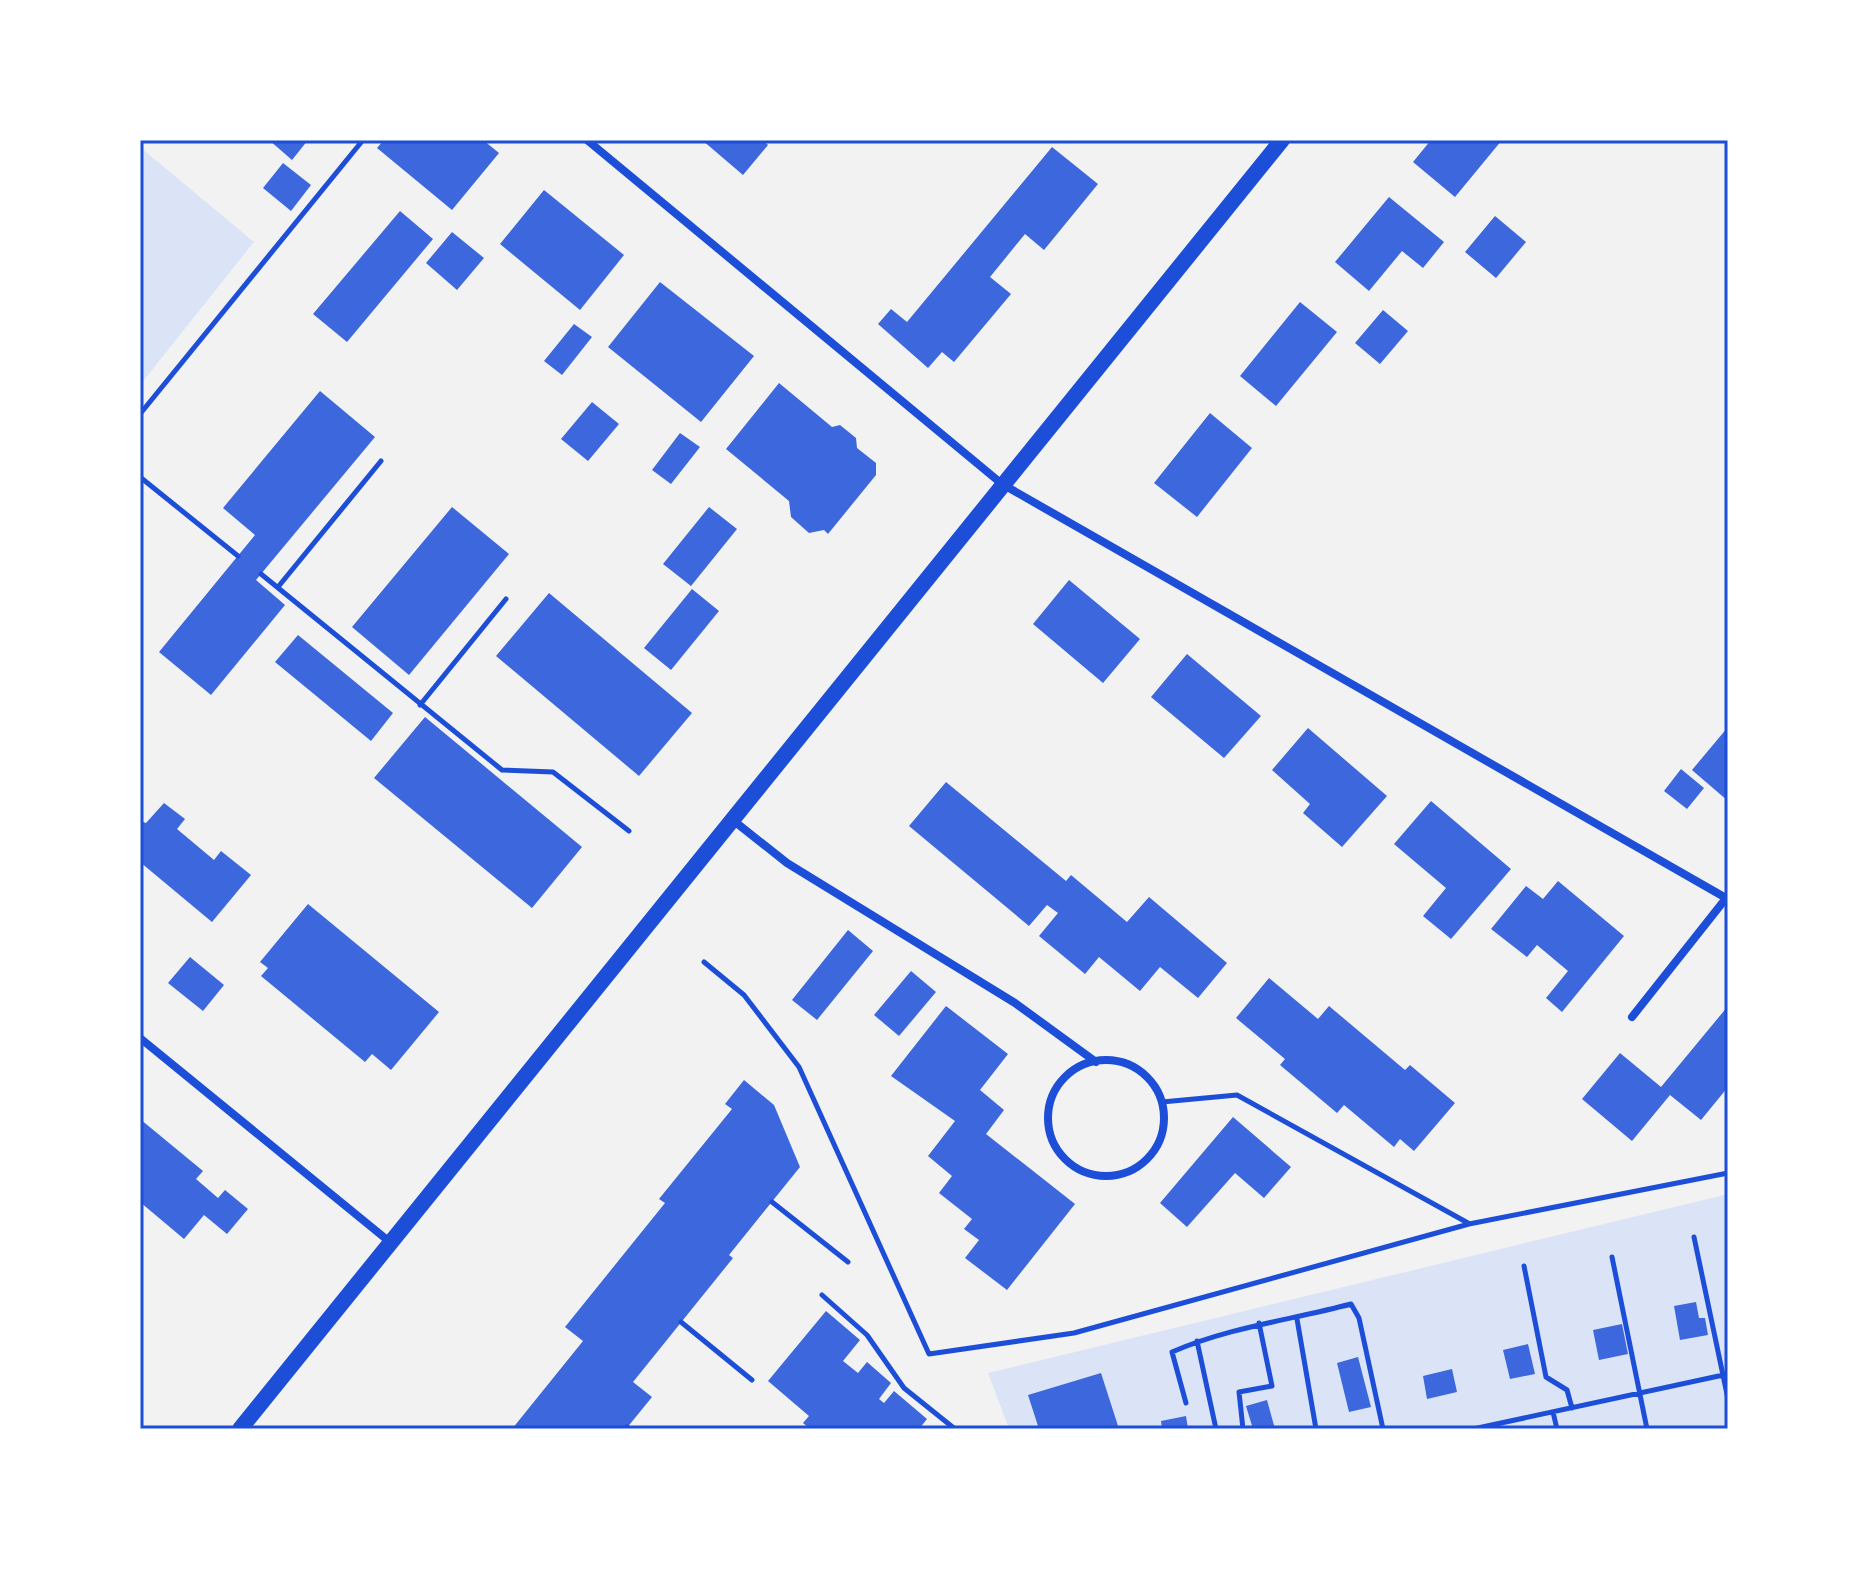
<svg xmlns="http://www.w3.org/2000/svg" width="1868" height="1569" font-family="'Alegreya Sans',sans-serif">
	<rect width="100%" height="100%" fill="#f2f2f2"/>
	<!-- green -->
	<path fill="#dbe4f7" d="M 140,147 L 254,242 L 140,385 Z
		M 1728,1194 L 1728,1429 L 1009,1429 L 988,1373 Z"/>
	<!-- building -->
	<path fill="#3d67dc" d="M 269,140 L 308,140 L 292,160 Z
		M 384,140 L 483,140 L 499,153 L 452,210 L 377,148 Z
		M 702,140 L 763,140 L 768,145 L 743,175 Z
		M 1431,140 L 1502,140 L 1455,197 L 1413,162 Z
		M 1052,147 L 1098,184 L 1044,250 L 1025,234 L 990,277 L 1011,294 L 954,362 L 942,352 L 928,368 L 878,324 L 891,309 L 907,322 Z
		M 283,163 L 311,185 L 291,211 L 263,188 Z
		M 544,190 L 624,255 L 580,310 L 500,244 Z
		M 1389,197 L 1444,242 L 1423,268 L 1402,251 L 1369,291 L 1335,262 Z
		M 400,211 L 433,239 L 347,342 L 313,314 Z
		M 1495,216 L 1526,242 L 1496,278 L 1465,252 Z
		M 452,232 L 484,258 L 457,290 L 426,263 Z
		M 660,282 L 754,356 L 701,422 L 608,347 Z
		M 1300,302 L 1337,332 L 1276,406 L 1240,376 Z
		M 1383,310 L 1408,331 L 1380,364 L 1355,343 Z
		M 574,324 L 592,337 L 562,375 L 544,361 Z
		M 779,383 L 832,427 L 840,425 L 856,438 L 857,448 L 876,463 L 876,475 L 828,534 L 824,530 L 809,533 L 791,517 L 789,501 L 726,449 Z
		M 320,391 L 375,437 L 256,580 L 285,605 L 211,695 L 159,652 L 255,535 L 223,508 Z
		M 592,402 L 619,424 L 588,461 L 561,439 Z
		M 1210,413 L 1252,448 L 1197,517 L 1154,483 Z
		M 680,433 L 700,447 L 671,484 L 652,470 Z
		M 452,507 L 509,554 L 409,675 L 352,627 Z
		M 709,507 L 737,529 L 691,586 L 663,564 Z
		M 1069,580 L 1140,639 L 1103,683 L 1033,624 Z
		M 692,589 L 719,611 L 671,670 L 644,648 Z
		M 549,593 L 692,713 L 639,776 L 496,656 Z
		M 298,635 L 393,713 L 371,741 L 275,662 Z
		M 1187,654 L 1261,716 L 1224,758 L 1151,697 Z
		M 425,717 L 582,847 L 532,908 L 374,778 Z
		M 1728,727 L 1728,801 L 1692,770 Z
		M 1308,728 L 1387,796 L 1342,847 L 1303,813 L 1310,804 L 1272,770 Z
		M 1681,769 L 1704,788 L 1687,809 L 1664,791 Z
		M 946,782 L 1066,881 L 1071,875 L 1127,922 L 1149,897 L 1227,963 L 1198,998 L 1160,967 L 1140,991 L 1099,957 L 1085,974 L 1039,936 L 1058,913 L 1047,905 L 1029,926 L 909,826 Z
		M 1431,801 L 1511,869 L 1451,939 L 1423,916 L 1446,888 L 1394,844 Z
		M 164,803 L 185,819 L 177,829 L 214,860 L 221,851 L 251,875 L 212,922 L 140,862 L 140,821 L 146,823 Z
		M 1558,881 L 1624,936 L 1562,1012 L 1546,998 L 1568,971 L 1537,945 L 1527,957 L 1491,929 L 1526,886 L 1543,899 Z
		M 308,904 L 439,1012 L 391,1070 L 372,1054 L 365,1062 L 261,976 L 268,968 L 260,962 Z
		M 848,930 L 873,951 L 817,1020 L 792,1000 Z
		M 190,957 L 224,985 L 203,1011 L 168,983 Z
		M 911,971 L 936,992 L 899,1036 L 874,1015 Z
		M 1269,978 L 1318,1019 L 1329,1006 L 1405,1070 L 1410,1065 L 1455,1103 L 1414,1151 L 1400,1139 L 1394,1147 L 1344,1105 L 1337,1113 L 1280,1065 L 1285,1059 L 1236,1018 Z
		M 946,1006 L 1008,1054 L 980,1090 L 1004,1110 L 986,1134 L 1075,1204 L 1007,1290 L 965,1258 L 979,1240 L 964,1229 L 972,1219 L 939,1193 L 952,1176 L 928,1156 L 955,1121 L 891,1076 Z
		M 1728,1006 L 1728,1087 L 1701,1120 L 1670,1095 L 1632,1141 L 1582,1099 L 1620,1053 L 1661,1087 Z
		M 744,1080 L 774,1105 L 800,1167 L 729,1255 L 733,1258 L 633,1382 L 652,1397 L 626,1429 L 512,1429 L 583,1341 L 565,1327 L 665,1203 L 659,1199 L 732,1109 L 725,1104 Z
		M 1233,1117 L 1291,1167 L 1264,1198 L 1235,1173 L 1187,1227 L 1160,1203 Z
		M 140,1119 L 203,1171 L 196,1179 L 218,1198 L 225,1190 L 248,1209 L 227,1234 L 204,1215 L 184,1239 L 140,1202 Z
		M 1696,1302 L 1699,1318 L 1705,1318 L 1708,1335 L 1680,1340 L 1674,1306 Z
		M 826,1311 L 860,1340 L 843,1361 L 858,1373 L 867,1362 L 891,1383 L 879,1399 L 884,1403 L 894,1391 L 927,1419 L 919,1429 L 810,1429 L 803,1423 L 809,1416 L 768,1381 Z
		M 1622,1324 L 1628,1354 L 1599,1360 L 1593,1330 Z
		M 1528,1344 L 1535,1374 L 1510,1379 L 1503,1350 Z
		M 1358,1357 L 1371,1407 L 1349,1412 L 1337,1363 Z
		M 1452,1369 L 1457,1392 L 1427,1399 L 1423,1376 Z
		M 1101,1373 L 1119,1429 L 1039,1429 L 1028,1395 Z
		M 1267,1400 L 1275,1429 L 1253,1429 L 1246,1406 Z
		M 1186,1416 L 1188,1429 L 1162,1429 L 1161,1421 Z"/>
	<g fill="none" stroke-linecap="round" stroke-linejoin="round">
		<!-- path -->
		<path stroke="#1d4ed8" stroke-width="5" d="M 140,414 L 363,140
			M 140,477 L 238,556
			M 261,574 L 502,770 L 553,772 L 629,831
			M 278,587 L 381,461
			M 420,705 L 506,599
			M 704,962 L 744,995 L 799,1067 L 929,1354 L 1074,1333 L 1469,1224 L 1728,1173
			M 1162,1102 L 1237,1095 L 1468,1223
			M 772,1202 L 848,1262
			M 1694,1237 L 1728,1399
			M 1612,1257 L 1647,1429
			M 1524,1266 L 1546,1377 L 1567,1390 L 1572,1408
			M 822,1295 L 867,1335 L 904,1388 L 955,1429
			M 1297,1319 L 1316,1429
			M 681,1322 L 752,1380
			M 1197,1341 L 1216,1429
			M 1186,1403 L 1172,1352 C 1230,1327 1291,1320 1351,1304 L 1359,1318 L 1383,1429
			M 1553,1412 L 1557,1429
			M 627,1427 L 629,1429
			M 1243,1429 L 1239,1392 L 1272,1386 L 1259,1323
			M 1473,1429 L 1728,1374"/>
		<!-- minor -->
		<path stroke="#1d4ed8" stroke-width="8" d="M 587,140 L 1002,484 L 1726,898
			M 734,821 L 787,863 L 1015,1003 L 1096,1062
			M 1632,1017 L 1727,897
			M 140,1038 L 391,1243
			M1048 1118a58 58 0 1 1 116 0a58 58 0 1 1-116 0Z"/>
		<!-- secondary -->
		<path stroke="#1d4ed8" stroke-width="16" d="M 240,1429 L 1282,140"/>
	</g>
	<!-- border -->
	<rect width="1868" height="1569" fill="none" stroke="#ffffff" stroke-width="284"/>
	<rect x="142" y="142" width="1584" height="1285" fill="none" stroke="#1d4ed8" stroke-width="3"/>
</svg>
